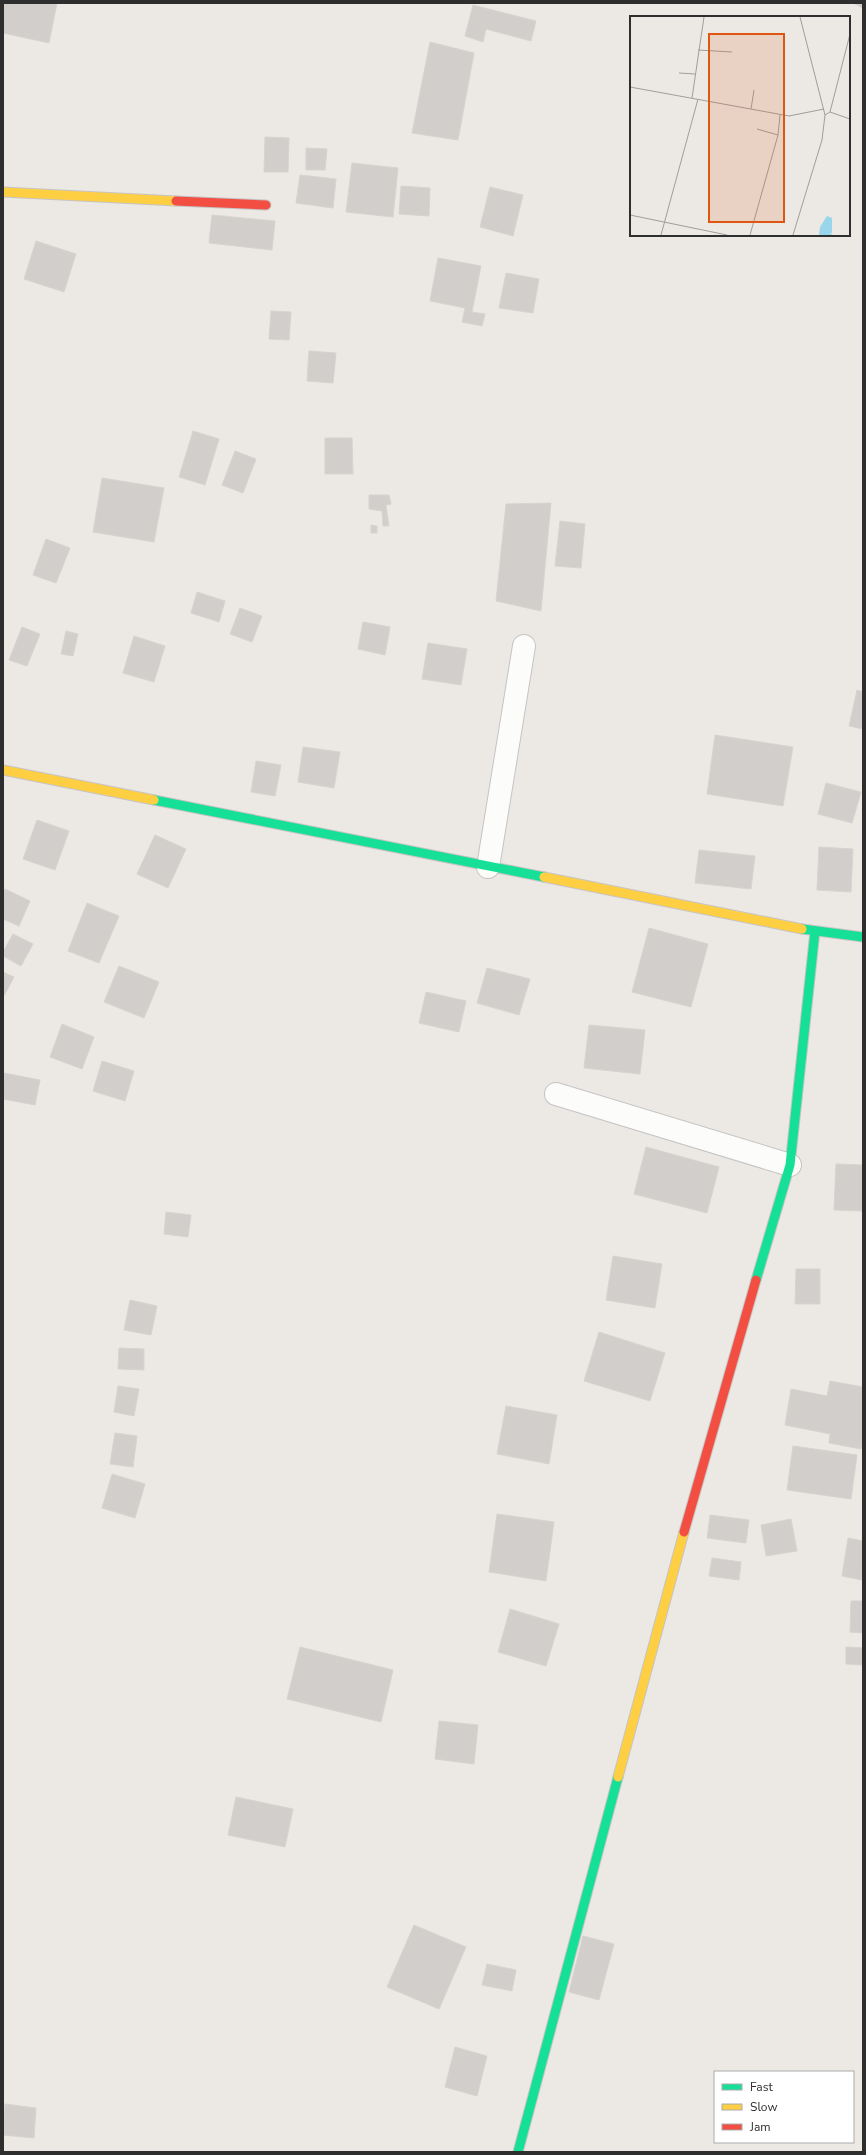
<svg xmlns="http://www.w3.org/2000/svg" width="866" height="2155" font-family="'Nunito Sans',sans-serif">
	<rect width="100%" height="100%" fill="#ece8e4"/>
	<!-- building -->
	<path fill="#d1cecb" stroke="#d7d4d0" d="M 3,3 L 57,3 L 49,43 L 3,33 Z
		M 853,3 L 863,3 L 863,8 Z
		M 473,5 L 536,21 L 531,41 L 486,29 L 483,42 L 465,36 Z
		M 430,42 L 474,53 L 458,140 L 412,133 Z
		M 265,137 L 289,138 L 288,172 L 264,172 Z
		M 306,148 L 327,149 L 325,170 L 306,170 Z
		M 352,163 L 398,168 L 393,217 L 346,212 Z
		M 300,175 L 336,179 L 333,208 L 296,203 Z
		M 401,186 L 430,188 L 429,216 L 399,214 Z
		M 490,187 L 523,195 L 513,236 L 480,227 Z
		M 212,215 L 275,221 L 272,250 L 209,243 Z
		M 36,241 L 76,254 L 64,292 L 24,279 Z
		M 438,258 L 481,266 L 472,312 L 485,314 L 482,326 L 462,322 L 465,308 L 430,301 Z
		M 506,273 L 539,279 L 533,313 L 499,308 Z
		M 271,311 L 291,312 L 289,340 L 269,339 Z
		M 309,351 L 336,353 L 333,383 L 307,381 Z
		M 193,431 L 219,439 L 205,485 L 179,477 Z
		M 325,438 L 352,438 L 353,474 L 325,474 Z
		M 235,451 L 256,459 L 243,493 L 222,485 Z
		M 102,478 L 164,488 L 154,542 L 93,532 Z
		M 369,495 L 389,495 L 391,504 L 386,505 L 389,526 L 383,526 L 382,511 L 369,509 Z
		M 551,503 L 541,611 L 496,601 L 506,504 Z
		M 560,521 L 585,524 L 581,568 L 555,566 Z
		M 371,525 L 377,526 L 377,533 L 371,533 Z
		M 46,539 L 70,548 L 56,583 L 33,575 Z
		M 197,592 L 225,601 L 219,622 L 191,613 Z
		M 240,608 L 262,616 L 252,642 L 230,634 Z
		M 363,622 L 390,627 L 385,655 L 358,649 Z
		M 22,627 L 40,634 L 27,666 L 9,660 Z
		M 66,631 L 78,634 L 73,656 L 61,654 Z
		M 134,636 L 165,646 L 154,682 L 123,673 Z
		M 428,643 L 467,649 L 461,685 L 422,679 Z
		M 857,690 L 863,692 L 863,729 L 849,726 Z
		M 715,735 L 793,747 L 783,806 L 707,794 Z
		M 303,747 L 340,752 L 334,788 L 298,782 Z
		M 256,761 L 281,765 L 275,796 L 251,792 Z
		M 826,783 L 861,792 L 852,823 L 818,814 Z
		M 37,820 L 69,831 L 55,870 L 23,859 Z
		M 155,835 L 186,849 L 168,888 L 137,874 Z
		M 819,847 L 853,849 L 851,892 L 817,890 Z
		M 699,850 L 755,856 L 751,889 L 695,883 Z
		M 5,889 L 30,901 L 19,926 L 3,919 L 3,893 Z
		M 87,903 L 119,916 L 99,963 L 68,951 Z
		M 649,928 L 708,944 L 691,1007 L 632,992 Z
		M 13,934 L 33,944 L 21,966 L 3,956 L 3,952 Z
		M 119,966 L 159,982 L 144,1018 L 104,1002 Z
		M 487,968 L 530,979 L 519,1015 L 477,1003 Z
		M 3,972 L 14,977 L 4,996 L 3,995 Z
		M 426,992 L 466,1001 L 459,1032 L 419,1023 Z
		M 62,1024 L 94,1037 L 82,1069 L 50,1057 Z
		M 589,1025 L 645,1030 L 640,1074 L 584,1068 Z
		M 102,1061 L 134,1071 L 125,1101 L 93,1091 Z
		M 4,1073 L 40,1080 L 35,1105 L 3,1099 Z
		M 646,1147 L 719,1167 L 707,1213 L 634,1194 Z
		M 836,1164 L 863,1165 L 863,1211 L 834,1210 Z
		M 166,1212 L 191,1215 L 188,1237 L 164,1234 Z
		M 613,1256 L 662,1264 L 655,1308 L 606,1300 Z
		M 796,1269 L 820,1269 L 820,1304 L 795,1304 Z
		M 130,1300 L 157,1306 L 151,1335 L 124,1330 Z
		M 599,1332 L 665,1353 L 650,1401 L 584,1381 Z
		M 119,1348 L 144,1349 L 144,1370 L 118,1369 Z
		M 830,1381 L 863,1387 L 863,1437 L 861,1449 L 829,1443 L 830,1434 L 785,1425 L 791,1389 L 827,1396 Z
		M 118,1386 L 139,1389 L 134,1416 L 114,1412 Z
		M 506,1406 L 557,1415 L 549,1464 L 497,1454 Z
		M 115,1433 L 137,1436 L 133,1467 L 110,1464 Z
		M 793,1446 L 857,1455 L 851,1499 L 787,1490 Z
		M 112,1474 L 145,1484 L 135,1518 L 102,1508 Z
		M 497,1514 L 554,1522 L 546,1581 L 489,1572 Z
		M 710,1515 L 749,1520 L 746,1543 L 707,1538 Z
		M 791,1519 L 797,1551 L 766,1556 L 761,1525 Z
		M 848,1538 L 863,1541 L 862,1580 L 842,1576 Z
		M 712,1558 L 741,1562 L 739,1580 L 709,1576 Z
		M 851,1601 L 863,1601 L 863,1633 L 850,1632 Z
		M 510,1609 L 559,1624 L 546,1666 L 498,1652 Z
		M 300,1647 L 393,1670 L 381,1722 L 287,1699 Z
		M 846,1647 L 863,1648 L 863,1665 L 846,1664 Z
		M 439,1721 L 478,1725 L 474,1764 L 435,1759 Z
		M 236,1797 L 293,1809 L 285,1847 L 228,1835 Z
		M 414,1925 L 466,1947 L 439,2009 L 387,1987 Z
		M 583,1936 L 614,1944 L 599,2000 L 569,1992 Z
		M 487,1964 L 516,1970 L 512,1991 L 482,1985 Z
		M 455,2047 L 487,2056 L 477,2096 L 445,2087 Z
		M 5,2104 L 36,2108 L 34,2138 L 3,2135 Z"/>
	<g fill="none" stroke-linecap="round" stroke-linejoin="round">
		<!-- street casing -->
		<g stroke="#c5c4c5" stroke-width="24">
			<path id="street" d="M 488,867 L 524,646
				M 556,1094 L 790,1165"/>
		</g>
		<!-- fast casing -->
		<g stroke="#c5c4c5" stroke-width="11">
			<path id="fast" d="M 154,800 L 544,877
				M 802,929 L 863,937
				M 756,1280 L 790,1165 L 815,931
				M 518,2152 L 618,1777"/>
		</g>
		<!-- slow casing -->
		<g stroke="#c5c4c5" stroke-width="11">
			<path id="slow" d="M 3,192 L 176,201
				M 3,770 L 154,800
				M 544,877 L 802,929
				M 618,1777 L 684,1532"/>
		</g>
		<!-- jam casing -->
		<g stroke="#c5c4c5" stroke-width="11">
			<path id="jam" d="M 176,201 L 266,205
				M 684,1532 L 756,1280"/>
		</g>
		<!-- street -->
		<use href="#street" stroke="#fcfcfb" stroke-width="22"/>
		<!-- fast -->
		<use href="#fast" stroke="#16e098" stroke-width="9"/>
		<!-- slow -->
		<use href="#slow" stroke="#ffcf43" stroke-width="9"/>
		<!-- jam -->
		<use href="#jam" stroke="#f24e42" stroke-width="9"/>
	</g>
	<!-- overview -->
	<g transform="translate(630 16)">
		<rect width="220" height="220" fill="#ece8e4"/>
		<path d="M 197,200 L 202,202 L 202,217 L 200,217 L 203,219 L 189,219 L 190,211 Z" fill="#99d6ec"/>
		<path fill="none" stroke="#a09e9b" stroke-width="1" d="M 68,34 L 102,36M 49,57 L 65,58M 0,71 L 159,100 L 194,93M 62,82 L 74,1M 121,93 L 124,74M 200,96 L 220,103M 195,99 L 200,96 L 220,18M 127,113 L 148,119M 0,199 L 97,219M 31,219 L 68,83M 120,219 L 148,119 L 150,99M 163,219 L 192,124 L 195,99 L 170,1"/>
		<path fill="#df570e" fill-opacity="0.15" stroke="#df570e" stroke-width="2" d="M 79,18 L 154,18 L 154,206 L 79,206 Z"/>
		<rect width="220" height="220" fill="none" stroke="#2e2e2e" stroke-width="2"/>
	</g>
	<!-- border -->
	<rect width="866" height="2155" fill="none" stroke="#2e2e2e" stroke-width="8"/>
	<!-- legend -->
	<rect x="714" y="2071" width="140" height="72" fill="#ffffff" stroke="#ababab"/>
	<rect x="722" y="2084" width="20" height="6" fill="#16e098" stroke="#ababab"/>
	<text x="750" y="2091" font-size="12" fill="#2e2e2e">Fast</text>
	<rect x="722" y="2104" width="20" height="6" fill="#ffcf43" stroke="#ababab"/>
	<text x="750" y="2111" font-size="12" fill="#2e2e2e">Slow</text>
	<rect x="722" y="2124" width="20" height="6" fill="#f24e42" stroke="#ababab"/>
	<text x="750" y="2131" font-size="12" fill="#2e2e2e">Jam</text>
</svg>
